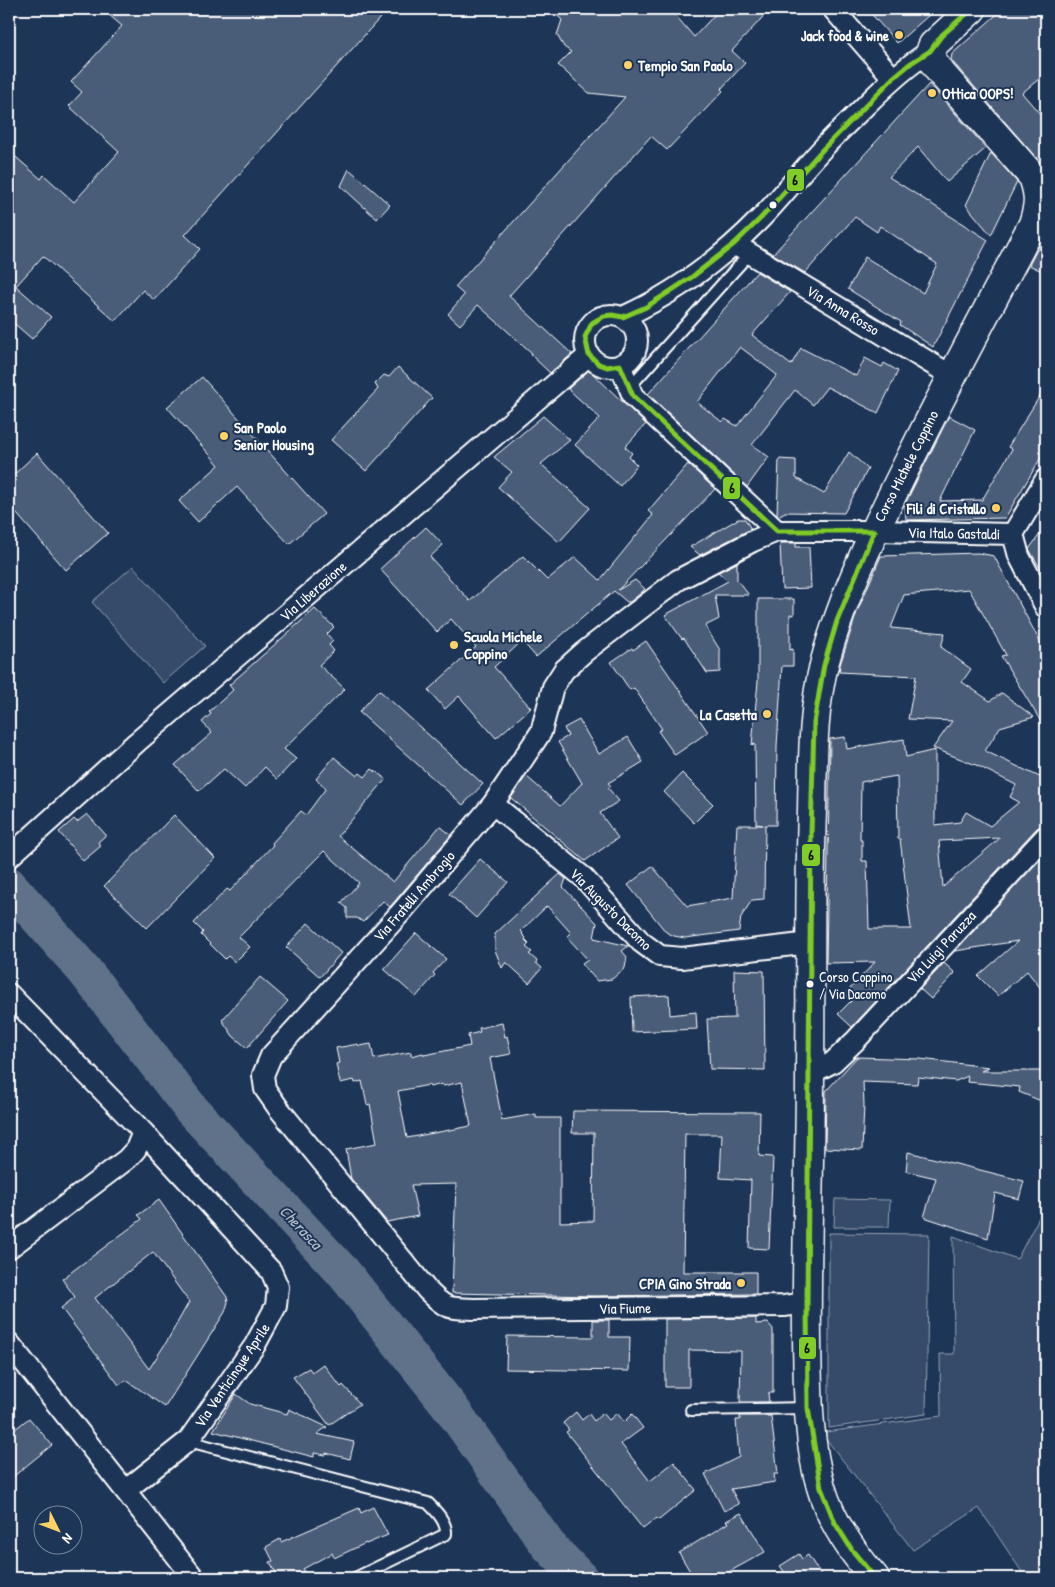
<svg xmlns="http://www.w3.org/2000/svg" width="1055" height="1587" font-family="'Patrick Hand',sans-serif">
	<rect width="100%" height="100%" fill="#1d3557"/>
	<filter id="ink" filterUnits="userSpaceOnUse"><feTurbulence type="fractalNoise" baseFrequency=".02" numOctaves="2"/><feDisplacementMap in="SourceGraphic" scale="10" xChannelSelector="R" yChannelSelector="G"/><feConvolveMatrix kernelMatrix="1 2 1 2 8 2 1 2 1" color-interpolation-filters="sRGB"/></filter>
	<g filter="url(#ink)">
		<!-- green -->
		<path fill="#364b69" stroke="#9aa5b4" d="M 133,566 L 205,646 L 163,683 L 92,602 Z
			M 835,1199 L 890,1200 L 889,1227 L 834,1227 Z
			M 1044,1208 L 1046,1209 L 1046,1578 L 1026,1578 L 979,1508 L 913,1550 L 826,1439 L 826,1432 L 941,1416 L 940,1354 L 954,1354 L 953,1236 L 1017,1259 Z
			M 829,1233 L 929,1234 L 926,1414 L 829,1428 Z"/>
		<g fill="none" stroke-linecap="round" stroke-linejoin="round">
			<!-- river -->
			<path stroke="#617289" stroke-width="36" d="M 9,885 L 84,970 L 191,1109 L 343,1272 L 451,1408 L 548,1545 L 580,1578"/>
		</g>
		<!-- building -->
		<path fill="#4a5d79" stroke="#fff" fill-rule="evenodd" d="M 102,9 L 388,9 L 185,235 L 200,249 L 154,300 L 143,290 L 115,321 L 43,256 L 16,286 L 51,317 L 32,339 L 9,319 L 9,151 L 41,179 L 44,175 L 74,202 L 119,152 L 69,106 L 82,92 L 71,82 L 122,26 Z
			M 550,9 L 670,9 L 694,37 L 720,9 L 770,9 L 732,51 L 745,63 L 721,89 L 723,91 L 667,150 L 651,136 L 509,296 L 572,354 L 550,373 L 531,355 L 532,353 L 478,305 L 460,325 L 448,314 L 464,295 L 455,287 L 625,97 L 589,93 L 558,65 L 571,52 L 564,47 L 557,35 L 562,20 Z
			M 867,9 L 936,9 L 897,43 Z
			M 1003,9 L 1046,9 L 1046,73 L 1022,93 L 1046,121 L 1046,169 L 951,60 L 952,54 Z
			M 929,84 L 986,148 L 947,182 L 918,147 L 889,177 L 988,240 L 933,347 L 900,325 L 901,322 L 848,289 L 865,257 L 923,293 L 937,264 L 880,226 L 877,232 L 855,217 L 805,273 L 773,254 Z
			M 991,153 L 1017,182 L 991,235 L 966,205 Z
			M 349,169 L 390,205 L 377,219 L 341,186 Z
			M 1046,233 L 1046,273 L 1029,265 Z
			M 757,272 L 790,292 L 752,335 L 791,365 L 801,348 L 856,376 L 865,358 L 882,367 L 884,363 L 898,371 L 878,413 L 827,387 L 813,405 L 795,390 L 752,445 L 769,457 L 747,487 L 648,394 ZM 740,347 L 777,375 L 737,426 L 725,419 L 722,422 L 697,402 Z
			M 398,367 L 432,398 L 366,471 L 331,440 L 378,389 L 375,384 L 384,375 L 389,377 Z
			M 589,370 L 646,424 L 625,447 L 632,453 L 629,457 L 637,465 L 620,486 L 575,445 L 600,418 L 568,389 Z
			M 202,377 L 324,514 L 289,544 L 237,487 L 198,522 L 179,501 L 219,465 L 167,407 Z
			M 1046,386 L 1046,449 L 1005,518 L 906,520 L 905,504 L 949,416 L 975,430 L 940,501 L 982,500 L 1012,449 L 1008,447 Z
			M 543,416 L 570,440 L 541,464 L 590,508 L 559,542 L 498,487 L 512,472 L 494,457 Z
			M 849,452 L 868,469 L 844,513 L 785,512 L 778,516 L 777,514 L 779,459 L 796,460 L 796,478 L 824,494 Z
			M 37,453 L 108,533 L 66,570 L 9,505 L 9,479 Z
			M 688,464 L 715,489 L 618,590 L 635,580 L 645,589 L 641,593 L 630,602 L 627,602 L 614,591 L 536,657 L 522,641 L 494,667 L 531,708 L 496,738 L 459,696 L 445,709 L 428,690 L 476,647 L 451,619 L 437,632 L 380,569 L 426,527 L 443,545 L 430,557 L 470,601 L 523,556 L 547,580 L 575,557 L 600,580 L 653,515 L 648,511 Z
			M 738,519 L 745,519 L 751,529 L 700,555 L 690,547 Z
			M 1046,526 L 1046,578 L 1029,549 Z
			M 780,543 L 796,543 L 796,547 L 809,547 L 811,588 L 782,589 Z
			M 978,553 L 994,556 L 1046,653 L 1046,730 L 1001,656 L 1006,655 L 969,589 L 904,595 L 891,628 L 945,633 L 941,647 L 971,669 L 962,682 L 990,701 L 1002,693 L 1034,717 L 1000,727 L 985,751 L 1046,780 L 1046,824 L 1037,828 L 852,1027 L 838,1014 L 852,1000 L 845,994 L 875,962 L 826,963 L 830,739 L 845,737 L 847,749 L 904,739 L 906,757 L 935,750 L 935,825 L 960,822 L 966,812 L 990,826 L 1019,802 L 1010,797 L 1016,785 L 976,765 L 933,748 L 952,721 L 908,719 L 916,676 L 839,672 L 840,665 L 857,612 L 881,556 ZM 897,776 L 898,839 L 900,839 L 904,871 L 911,929 L 869,929 L 867,861 L 862,861 L 862,840 L 860,840 L 861,782 ZM 1000,838 L 943,887 L 939,841 Z
			M 737,563 L 737,580 L 749,595 L 715,595 L 719,619 L 705,626 L 720,650 L 720,672 L 707,673 L 684,638 L 682,639 L 665,615 L 728,581 L 718,572 Z
			M 758,599 L 794,599 L 794,615 L 790,614 L 790,650 L 793,649 L 793,666 L 782,666 L 777,746 L 776,825 L 765,825 L 764,899 L 752,900 L 741,917 L 739,931 L 685,938 L 674,936 L 666,932 L 628,885 L 652,866 L 687,906 L 733,898 L 737,825 L 763,825 L 756,824 L 755,744 L 752,745 L 758,681 Z
			M 315,609 L 334,627 L 327,634 L 333,641 L 329,645 L 334,651 L 319,665 L 345,689 L 284,749 L 296,759 L 277,779 L 265,767 L 245,788 L 224,769 L 199,791 L 175,765 L 212,733 L 202,722 L 211,714 L 209,712 L 233,690 L 229,685 Z
			M 646,641 L 708,732 L 675,755 L 658,731 L 662,729 L 634,688 L 630,690 L 611,662 L 632,648 L 633,650 Z
			M 379,690 L 483,784 L 463,805 L 359,712 Z
			M 579,720 L 599,754 L 628,737 L 643,762 L 608,783 L 611,786 L 608,788 L 619,801 L 600,813 L 618,838 L 585,861 L 511,798 L 526,776 L 560,806 L 582,783 L 558,742 L 568,736 L 564,728 Z
			M 334,757 L 357,776 L 360,773 L 365,777 L 372,769 L 386,779 L 338,836 L 393,882 L 440,826 L 451,835 L 390,907 L 383,901 L 363,922 L 357,918 L 347,918 L 347,908 L 341,903 L 359,883 L 324,851 L 239,937 L 250,947 L 235,962 L 228,956 L 225,959 L 201,935 L 203,932 L 194,923 L 227,889 L 230,891 L 273,845 L 272,843 L 301,811 L 306,815 L 326,788 L 316,779 Z
			M 682,773 L 713,804 L 694,823 L 664,792 Z
			M 87,814 L 106,835 L 98,842 L 101,846 L 83,861 L 59,832 L 74,819 L 77,822 Z
			M 174,815 L 215,858 L 147,928 L 104,886 Z
			M 1046,853 L 1046,995 L 1027,971 L 998,996 L 978,976 L 1018,941 L 955,951 Z
			M 480,859 L 508,882 L 476,918 L 449,894 Z
			M 560,874 L 566,879 L 563,887 L 597,923 L 594,938 L 628,946 L 622,951 L 627,957 L 625,968 L 612,979 L 597,981 L 582,964 L 588,960 L 567,937 L 571,933 L 547,906 L 521,931 L 523,933 L 522,934 L 526,938 L 525,940 L 529,944 L 526,947 L 532,952 L 529,954 L 537,961 L 536,963 L 542,968 L 529,983 L 506,962 L 502,968 L 495,950 L 495,934 Z
			M 308,923 L 341,953 L 320,977 L 286,947 Z
			M 416,933 L 446,959 L 433,973 L 435,975 L 416,997 L 384,969 Z
			M 944,963 L 955,973 L 931,999 L 920,989 Z
			M 734,970 L 764,971 L 765,1070 L 710,1069 L 707,1019 L 735,1018 Z
			M 260,977 L 288,1001 L 247,1048 L 233,1036 L 222,1020 Z
			M 669,995 L 670,1015 L 696,1012 L 697,1029 L 632,1032 L 631,997 Z
			M 502,1023 L 505,1037 L 507,1036 L 511,1054 L 490,1058 L 502,1120 L 536,1114 L 536,1118 L 560,1118 L 560,1222 L 593,1221 L 594,1133 L 572,1133 L 573,1111 L 760,1112 L 759,1156 L 773,1157 L 769,1249 L 749,1248 L 751,1180 L 720,1178 L 722,1134 L 685,1134 L 683,1272 L 756,1272 L 756,1294 L 594,1296 L 452,1293 L 456,1184 L 411,1185 L 418,1216 L 387,1222 L 351,1179 L 346,1149 L 377,1143 L 370,1104 L 367,1105 L 362,1081 L 355,1083 L 354,1080 L 340,1083 L 336,1064 L 339,1063 L 336,1048 L 358,1044 L 359,1046 L 371,1044 L 374,1059 L 411,1052 L 411,1056 L 423,1053 L 424,1055 L 470,1046 L 468,1035 L 480,1032 L 479,1028 ZM 462,1082 L 471,1126 L 407,1138 L 398,1091 L 429,1085 L 430,1087 L 442,1084 L 443,1086 Z
			M 857,1057 L 920,1059 L 989,1067 L 981,1071 L 1046,1071 L 1046,1103 L 1019,1092 L 1020,1087 L 967,1082 L 968,1076 L 956,1081 L 918,1077 L 917,1084 L 863,1082 L 864,1105 L 862,1150 L 825,1148 L 826,1091 Z
			M 908,1152 L 1024,1181 L 1019,1199 L 995,1193 L 988,1238 L 924,1217 L 936,1178 L 906,1171 Z
			M 159,1200 L 227,1297 L 228,1302 L 225,1312 L 165,1407 L 126,1380 L 119,1385 L 61,1308 L 75,1297 L 62,1279 L 142,1219 L 138,1215 ZM 153,1252 L 189,1302 L 167,1341 L 149,1369 L 95,1298 Z
			M 756,1318 L 756,1324 L 768,1323 L 773,1329 L 773,1393 L 768,1393 L 769,1402 L 740,1402 L 741,1351 L 689,1350 L 689,1387 L 665,1387 L 665,1319 Z
			M 593,1320 L 609,1320 L 609,1337 L 630,1337 L 629,1371 L 506,1369 L 507,1336 L 593,1337 Z
			M 323,1364 L 341,1387 L 343,1385 L 360,1404 L 329,1425 L 293,1377 L 309,1368 L 312,1372 Z
			M 236,1394 L 250,1404 L 287,1414 L 289,1409 L 327,1427 L 317,1434 L 354,1442 L 350,1459 L 326,1453 L 325,1455 L 314,1453 L 314,1457 L 213,1431 Z
			M 576,1412 L 582,1420 L 589,1414 L 594,1421 L 603,1413 L 609,1420 L 617,1413 L 624,1422 L 632,1414 L 643,1428 L 621,1444 L 650,1481 L 674,1462 L 696,1490 L 659,1520 L 657,1518 L 643,1529 L 566,1432 L 569,1430 L 563,1423 Z
			M 740,1416 L 771,1416 L 778,1474 L 774,1474 L 775,1482 L 731,1489 L 739,1504 L 724,1511 L 705,1474 L 739,1457 L 736,1420 L 740,1420 Z
			M 29,1418 L 52,1445 L 9,1480 L 9,1434 Z
			M 373,1507 L 388,1535 L 366,1544 L 366,1543 L 334,1558 L 332,1553 L 303,1569 L 304,1571 L 290,1578 L 279,1578 L 270,1562 L 273,1561 L 266,1547 L 280,1539 L 281,1542 L 359,1508 L 361,1513 Z
			M 741,1513 L 765,1552 L 718,1578 L 694,1578 L 679,1553 L 728,1523 L 726,1521 Z
			M 799,1554 L 802,1559 L 808,1555 L 823,1578 L 789,1578 L 780,1566 Z"/>
		<g fill="none" stroke-linecap="round" stroke-linejoin="round">
			<!-- service casing -->
			<g stroke="#fff" stroke-width="14">
				<path id="service" d="M 626,379 L 635,381 L 750,253
					M 691,1410 L 808,1408
					M 188,1441 L 428,1503 C 436,1511 447,1522 446,1534 L 355,1578"/>
			</g>
			<!-- minor casing -->
			<g stroke="#fff" stroke-width="24">
				<path id="minor" d="M 833,9 L 893,78
					M 734,244 L 952,376
					M585 341a26 26 0 1 1 52 0a26 26 0 1 1-52 0Z
					M 623,317 C 674,294 722,258 761,218 C 783,196 802,170 824,147 C 837,133 851,120 864,107 C 885,86 905,67 930,51
					M 620,365 L 633,396 L 777,531
					M 1013,534 L 1046,479
					M 493,804 L 583,877 L 641,942 L 660,956 L 682,958 L 810,943
					M 9,857 L 137,742 L 589,355
					M 9,994 L 143,1132 L 271,1271 L 278,1287 L 276,1306 L 255,1345 L 188,1441 L 126,1490
					M 810,1074 L 833,1062 L 855,1041 L 1046,836
					M 9,1248 L 127,1159 L 136,1149 L 143,1132
					M 807,1303 L 784,1306 L 473,1309 C 447,1308 446,1309 427,1290 L 279,1109 L 265,1089 L 263,1075 L 271,1056 L 403,910 L 493,804 L 541,732 L 553,687 L 564,670 L 584,652 L 678,580 L 753,541 L 777,531 L 874,531 L 1013,534 L 1019,556 L 1046,608
					M 9,1343 L 194,1578"/>
			</g>
			<!-- secondary casing -->
			<g stroke="#fff" stroke-width="31">
				<path id="secondary" d="M 875,1578 C 852,1552 831,1522 821,1487 C 807,1439 808,1388 807,1338 C 806,1250 810,1162 810,1074 C 811,986 809,898 812,810 C 813,761 812,710 825,661 C 845,588 880,519 914,451 C 952,375 993,299 1033,224 C 1039,205 1040,197 1033,177 L 941,73 C 934,64 927,56 933,45 L 972,9"/>
			</g>
			<!-- service -->
			<use href="#service" stroke="#1d3557" stroke-width="10"/>
			<!-- minor -->
			<use href="#minor" stroke="#1d3557" stroke-width="20"/>
			<!-- secondary -->
			<use href="#secondary" stroke="#1d3557" stroke-width="28"/>
			<!-- bus-1 casing -->
			<g stroke="#1d3557" stroke-width="9">
				<path id="bus-1" d="M 875,1578 L 852,1550 L 835,1523 L 821,1488 L 808,1408 L 807,1303 L 811,835 L 814,723 L 824,665 L 837,621 L 874,531 L 777,531 L 633,396 L 620,365 L 607,367 L 599,364 L 589,355 L 585,337 L 592,323 L 604,316 L 612,315 L 623,317 L 646,307 L 692,277 L 734,244 L 761,218 L 824,148 L 893,78 L 911,63 L 930,51 L 942,35 L 972,9"/>
			</g>
			<!-- bus-1 -->
			<use href="#bus-1" stroke="#80cc28" stroke-width="5"/>
		</g>
	</g>
	<!-- markers -->
	<g fill="#ffd166" stroke="#1d3557" stroke-width="2">
		<circle cx="899" cy="35" r="5"/>
		<circle cx="628" cy="65" r="5"/>
		<circle cx="932" cy="93" r="5"/>
		<circle cx="224" cy="436" r="5"/>
		<circle cx="996" cy="508" r="5"/>
		<circle cx="454" cy="645" r="5"/>
		<circle cx="767" cy="714" r="5"/>
		<circle cx="741" cy="1283" r="5"/>
	</g>
	<g fill="#fff" stroke="#1d3557" stroke-width="2">
		<circle cx="773" cy="205" r="4.5"/>
		<circle cx="810" cy="984" r="4.5"/>
	</g>
	<g text-anchor="middle" dominant-baseline="central" stroke-width="4" stroke-linejoin="round" paint-order="stroke">
		<!-- bus labels -->
		<g font-size="14" fill="#fff" stroke="#1d3557" text-anchor="start">
			<text x="819" y="976">Corso Coppino<tspan x="819" dy="17">/ Via Dacomo</tspan></text>
		</g>
		<!-- poi labels -->
		<g font-size="15" font-weight="bold" fill="#fff" stroke="#1d3557" text-anchor="end">
			<text x="889" y="35">Jack food &amp; wine</text>
			<text x="638" y="65" text-anchor="start">Tempio San Paolo</text>
			<text x="942" y="93" text-anchor="start">Ottica OOPS!</text>
			<text x="234" y="427" text-anchor="start">San Paolo<tspan x="234" dy="17">Senior Housing</tspan></text>
			<text x="986" y="508">Fili di Cristallo</text>
			<text x="464" y="636" text-anchor="start">Scuola Michele<tspan x="464" dy="17">Coppino</tspan></text>
			<text x="757" y="714">La Casetta</text>
			<text x="731" y="1283">CPIA Gino Strada</text>
		</g>
		<!-- street labels -->
		<g font-size="15" fill="#fff" stroke="#1d3557">
			<text transform="translate(843 310) rotate(31)">Via Anna Rosso</text>
			<text transform="translate(906 466) rotate(-63)">Corso Michele Coppino</text>
			<text transform="translate(954 533) rotate(1)">Via Italo Gastaldi</text>
			<text transform="translate(313 591) rotate(-41)">Via Liberazione</text>
			<text transform="translate(414 896) rotate(-49)">Via Fratelli Ambrogio</text>
			<text transform="translate(611 909) rotate(45)">Via Augusto Dacomo</text>
			<text transform="translate(941 947) rotate(-47)">Via Luigi Paruzza</text>
			<text transform="translate(625 1308) rotate(-1)">Via Fiume</text>
			<text transform="translate(232 1375) rotate(-56)">Via Venticinque Aprile</text>
		</g>
		<!-- water labels -->
		<g font-size="16" font-style="italic" fill="#b8c0ca" stroke="#1d3557">
			<text transform="translate(301 1227) rotate(47)">Cherasca</text>
		</g>
	</g>
	<g stroke="#1d3557" stroke-width="2">
		<rect x="786" y="168" width="19" height="24" rx="5" fill="#80cc28"/>
		<rect x="722" y="476" width="19" height="24" rx="5" fill="#80cc28"/>
		<rect x="801" y="843" width="20" height="24" rx="5" fill="#80cc28"/>
		<rect x="798" y="1336" width="19" height="24" rx="5" fill="#80cc28"/>
	</g>
	<g font-size="14" text-anchor="middle" font-weight="bold" fill="#111">
		<text x="795" y="185">6</text>
		<text x="732" y="493">6</text>
		<text x="811" y="860">6</text>
		<text x="807" y="1353">6</text>
	</g>
	<!-- margin -->
	<rect width="1055" height="1587" fill="none" stroke="#1d3557" stroke-width="30"/>
	<rect x="15" y="15" width="1025" height="1557" fill="none" stroke="#fff" stroke-width="2" filter="url(#ink)"/>
	<!-- north arrow -->
	<g transform="translate(58 1530) rotate(132)"><circle r="24" fill="#1d3557" stroke="#77869a"/>
	<path d="M0-4L9 19L0 12L-9 19Z" fill="#ffd166"/>
	<text y="-8" font-size="14" font-weight="bold" text-anchor="middle" fill="#ffffff">N</text>
	</g>
</svg>
